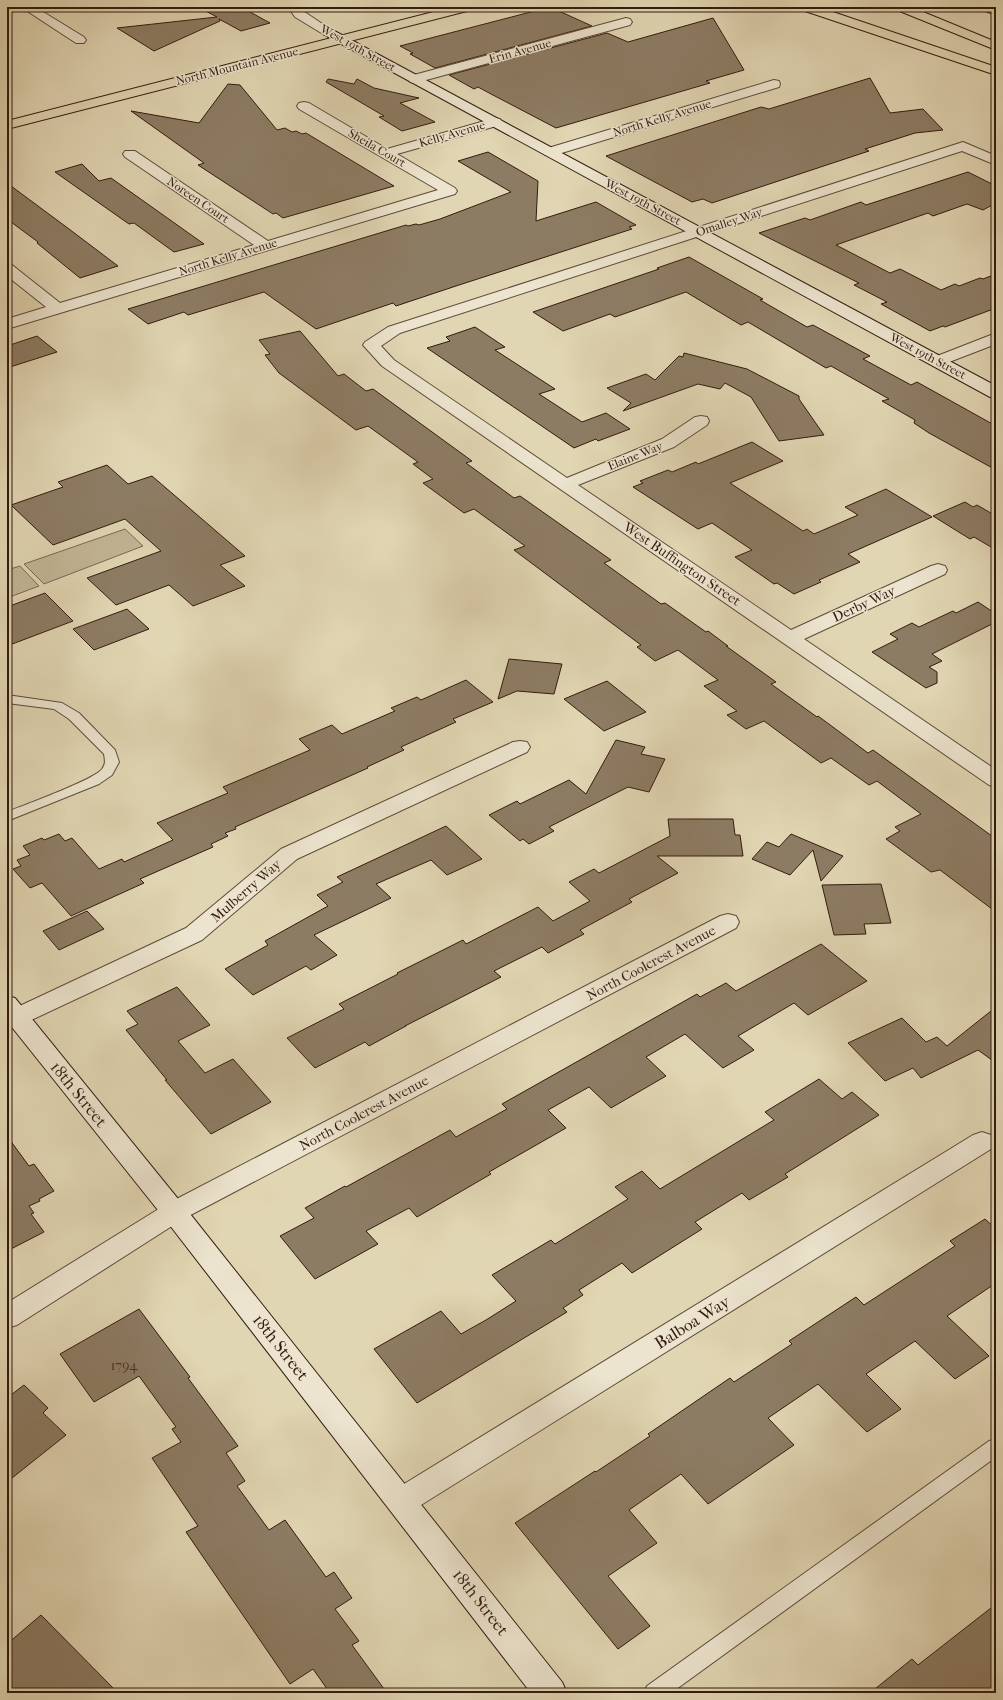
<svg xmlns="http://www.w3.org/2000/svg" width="1003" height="1700" font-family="'IM FELL French Canon',serif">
	<rect width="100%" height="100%" fill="#e1d6b3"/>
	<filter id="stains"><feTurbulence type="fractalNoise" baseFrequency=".005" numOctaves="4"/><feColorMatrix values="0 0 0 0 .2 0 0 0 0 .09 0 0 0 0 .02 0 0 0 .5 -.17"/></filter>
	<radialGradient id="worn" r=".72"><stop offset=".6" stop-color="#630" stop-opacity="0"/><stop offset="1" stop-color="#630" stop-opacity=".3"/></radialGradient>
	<!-- green -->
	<path fill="#c3b697" stroke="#7b6853" d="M 125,529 L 143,546 L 44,584 L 24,564 Z
		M 20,566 L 39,586 L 7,598 L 7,570 Z"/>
	<!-- building -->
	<path fill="#8d7c64" stroke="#331b0f" d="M 198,7 L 241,7 L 270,23 L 241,31 L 219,19 L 220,21 L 154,51 L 117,28 L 217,17 Z
		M 550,7 L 592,26 L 435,68 L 410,54 L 413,53 L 400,46 Z
		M 713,18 L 744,70 L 706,81 L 710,83 L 556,128 L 491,94 L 478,87 L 474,89 L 449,75 L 607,33 L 628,42 Z
		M 870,78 L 890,113 L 923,109 L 943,130 L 915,133 L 865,149 L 869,151 L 712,203 L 703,199 L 692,202 L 606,156 L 761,107 L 769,109 Z
		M 328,79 L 354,84 L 357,79 L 374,88 L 419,98 L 400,103 L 435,122 L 402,131 L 379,117 L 384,116 L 326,82 Z
		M 228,84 L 240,85 L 277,130 L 285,128 L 292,132 L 296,131 L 302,134 L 306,133 L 394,186 L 283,218 L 276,213 L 273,214 L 198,165 L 204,163 L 131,111 L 199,123 Z
		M 488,152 L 538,181 L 536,221 L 596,202 L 636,225 L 629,227 L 632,229 L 456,286 L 396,306 L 393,303 L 316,329 L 264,292 L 188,315 L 184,312 L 148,324 L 128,309 L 406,225 L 408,226 L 416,224 L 419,225 L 440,219 L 511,192 L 458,161 Z
		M 82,164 L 99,181 L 111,178 L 204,244 L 174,252 L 134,223 L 129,224 L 55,172 Z
		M 968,172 L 996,186 L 996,203 L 983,210 L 967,204 L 933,216 L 928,213 L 836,245 L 890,273 L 900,269 L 941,290 L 955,284 L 959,286 L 980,278 L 983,279 L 996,274 L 996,308 L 945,327 L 943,326 L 930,331 L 881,304 L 887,302 L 854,285 L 859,283 L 759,233 L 805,218 L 810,220 L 861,202 L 866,205 Z
		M 7,183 L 69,229 L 118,266 L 80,278 L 37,243 L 38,242 L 7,219 Z
		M 689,257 L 763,299 L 760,300 L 807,327 L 813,325 L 870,356 L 863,359 L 911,385 L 917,382 L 996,426 L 996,470 L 929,433 L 914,423 L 915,420 L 882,401 L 889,399 L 831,366 L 826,368 L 748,322 L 741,325 L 686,292 L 615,317 L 610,314 L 563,331 L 533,312 L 659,269 L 657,268 Z
		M 475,327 L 505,347 L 495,350 L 555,389 L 539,394 L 582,422 L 606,413 L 630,429 L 598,441 L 596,439 L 574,448 L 427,348 L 450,341 L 446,337 Z
		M 300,331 L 338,376 L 344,374 L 366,391 L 373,389 L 472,461 L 466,463 L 514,498 L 520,496 L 611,560 L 604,563 L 661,604 L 665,603 L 706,632 L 708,631 L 728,646 L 726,646 L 776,682 L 771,684 L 817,717 L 818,716 L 868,753 L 873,750 L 996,839 L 996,912 L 940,870 L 931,872 L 886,839 L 900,831 L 895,827 L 921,814 L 877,781 L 869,785 L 831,758 L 821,763 L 764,721 L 746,729 L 727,715 L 737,711 L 704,686 L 718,680 L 678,650 L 655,661 L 637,647 L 641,645 L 514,550 L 525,546 L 474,509 L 464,513 L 423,483 L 433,479 L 413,464 L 418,462 L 368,426 L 356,430 L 279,373 L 265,355 L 270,354 L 259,340 Z
		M 37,336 L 57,352 L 7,368 L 7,346 Z
		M 684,353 L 747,369 L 799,396 L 799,399 L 824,435 L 779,441 L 751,397 L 725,383 L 720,389 L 698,384 L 623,411 L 631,403 L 607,388 L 646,374 L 655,380 L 679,356 L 683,357 Z
		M 752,442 L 783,461 L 730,483 L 803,531 L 807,529 L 814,534 L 858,515 L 845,507 L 886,489 L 932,517 L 848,554 L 860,562 L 819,580 L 821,582 L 794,594 L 777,583 L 774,584 L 735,557 L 752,550 L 712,523 L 698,529 L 633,487 L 643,483 L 640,481 L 668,470 L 672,472 L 696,462 L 698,464 Z
		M 107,465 L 128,484 L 152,476 L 245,556 L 220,565 L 245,586 L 193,606 L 169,585 L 116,605 L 87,578 L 161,551 L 125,519 L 53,545 L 11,505 L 63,487 L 58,482 Z
		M 965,502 L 973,507 L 977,505 L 996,516 L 996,550 L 974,537 L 970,539 L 933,516 Z
		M 45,593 L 73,621 L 7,646 L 7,607 Z
		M 978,602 L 996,614 L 996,622 L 932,654 L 942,661 L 929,667 L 937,672 L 937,683 L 926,688 L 872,652 L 898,639 L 890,634 L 912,623 L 919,627 L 953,611 L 956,613 Z
		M 127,609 L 149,629 L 94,650 L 73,629 Z
		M 509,659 L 562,664 L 554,694 L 517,691 L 498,699 Z
		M 466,680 L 493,702 L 453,719 L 456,722 L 401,747 L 404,750 L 367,767 L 368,768 L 235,827 L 236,829 L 225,833 L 228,836 L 211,844 L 213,847 L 140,879 L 144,883 L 71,916 L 42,883 L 30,888 L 13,869 L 21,866 L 17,860 L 30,855 L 23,846 L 42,838 L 44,840 L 59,834 L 65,841 L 72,838 L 99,869 L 122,859 L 124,862 L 173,840 L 157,823 L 228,793 L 223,787 L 310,750 L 299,739 L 332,725 L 342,734 L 395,711 L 391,708 L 417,697 L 421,700 Z
		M 607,681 L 646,712 L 604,731 L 564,699 Z
		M 616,740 L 645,747 L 641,754 L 665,759 L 649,792 L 628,787 L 549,827 L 554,831 L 529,844 L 523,839 L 520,841 L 489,815 L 517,801 L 520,804 L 569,780 L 586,794 Z
		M 668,819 L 733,819 L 735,835 L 740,835 L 743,856 L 657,856 L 678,873 L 629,899 L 632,902 L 580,930 L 584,934 L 548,953 L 542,947 L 494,971 L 501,977 L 405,1026 L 406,1026 L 369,1046 L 365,1042 L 315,1068 L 287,1038 L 344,1009 L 339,1004 L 398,974 L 397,973 L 463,940 L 466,944 L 538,907 L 553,921 L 590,901 L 569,882 L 594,869 L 599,873 L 670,836 Z
		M 446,826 L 482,859 L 447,875 L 431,860 L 376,884 L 391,898 L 314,935 L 337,955 L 311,970 L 306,966 L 253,995 L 225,969 L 268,945 L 265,941 L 328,906 L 317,895 L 343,882 L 337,877 Z
		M 791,834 L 843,856 L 821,881 L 813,850 L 790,875 L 752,859 L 767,842 L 779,847 Z
		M 881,884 L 891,923 L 864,924 L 866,934 L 834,935 L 822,885 Z
		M 87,911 L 104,929 L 59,950 L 43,931 Z
		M 821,944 L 867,981 L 808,1015 L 794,1003 L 738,1036 L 754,1050 L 723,1068 L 685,1034 L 646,1057 L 666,1076 L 611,1108 L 589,1087 L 548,1110 L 566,1128 L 489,1172 L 491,1174 L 417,1217 L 409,1208 L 366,1231 L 378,1244 L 315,1279 L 280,1236 L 314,1218 L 305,1208 L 345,1186 L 346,1187 L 450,1130 L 456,1137 L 507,1109 L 502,1104 L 697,994 L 700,997 L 726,983 L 736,991 Z
		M 177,987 L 210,1025 L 178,1041 L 205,1073 L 233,1059 L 271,1102 L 211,1134 L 165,1080 L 167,1080 L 126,1030 L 138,1024 L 127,1011 Z
		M 996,1007 L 996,1063 L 978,1050 L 921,1078 L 913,1068 L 885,1081 L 848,1043 L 902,1018 L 926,1042 L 937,1037 L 947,1046 Z
		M 819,1079 L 842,1099 L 852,1092 L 879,1115 L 785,1174 L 788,1177 L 749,1200 L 742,1193 L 695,1222 L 702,1229 L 632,1273 L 622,1263 L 579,1290 L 583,1295 L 563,1308 L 567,1312 L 417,1403 L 374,1349 L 441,1311 L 461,1334 L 486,1320 L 516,1301 L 492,1275 L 551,1240 L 555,1244 L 628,1199 L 615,1187 L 642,1171 L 660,1189 L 774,1120 L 765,1112 Z
		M 7,1136 L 29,1166 L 34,1164 L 54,1191 L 39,1199 L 40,1201 L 29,1206 L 34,1213 L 31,1214 L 44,1232 L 7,1251 Z
		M 985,1219 L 996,1229 L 996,1283 L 947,1316 L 989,1356 L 955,1379 L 915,1341 L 866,1374 L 901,1409 L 867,1432 L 818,1384 L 768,1418 L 794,1445 L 708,1504 L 681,1474 L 629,1510 L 657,1543 L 608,1576 L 650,1626 L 618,1649 L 515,1523 L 595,1471 L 596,1472 L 650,1436 L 648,1434 L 730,1378 L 734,1382 L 792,1344 L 789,1341 L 856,1297 L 864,1305 L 955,1246 L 950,1241 Z
		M 139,1309 L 190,1377 L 188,1378 L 238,1446 L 226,1453 L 245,1481 L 237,1486 L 269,1530 L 285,1520 L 326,1577 L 334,1572 L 352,1598 L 335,1609 L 359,1641 L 352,1645 L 387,1693 L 330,1693 L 313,1669 L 290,1684 L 186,1532 L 198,1526 L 152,1458 L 181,1442 L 172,1429 L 176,1427 L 139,1376 L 94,1402 L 60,1354 Z
		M 24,1385 L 48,1408 L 43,1413 L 66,1435 L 7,1482 L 7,1398 Z
		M 996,1604 L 996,1693 L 870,1693 L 912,1659 L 918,1665 Z
		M 41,1615 L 118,1693 L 7,1693 L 7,1644 Z"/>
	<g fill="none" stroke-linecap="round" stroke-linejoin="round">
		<!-- lane casing -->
		<g stroke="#5e4a38" stroke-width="2">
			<path id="lane" d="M 7,695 L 62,703 L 79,713 L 115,750 L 119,762 L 112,775 L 99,784 L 7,821 L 7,812 C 24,805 94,780 102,769 C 106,764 105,760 104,754 L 69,719 L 54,709 L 7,703 Z
				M 996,1439 L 996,1457 L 671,1693 L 644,1693 L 647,1686 L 989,1441 Z"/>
		</g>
		<!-- street casing -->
		<g stroke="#5e4a38" stroke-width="2">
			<path id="street" d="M 7,7 L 20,7 L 18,10 L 7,13 Z
				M 21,7 L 35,7 L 84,37 L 86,40 L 84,43 L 76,43 Z
				M 288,7 L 300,7 L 303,11 L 333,31 L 331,34 L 323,34 L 295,17 Z
				M 626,18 L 630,19 L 632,22 L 630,25 L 415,83 L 410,82 L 409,79 L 410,76 Z
				M 774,80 L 779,81 L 780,84 L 779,87 L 555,155 L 545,155 L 543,152 L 545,149 Z
				M 304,102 L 309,103 L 387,149 L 495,118 L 500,119 L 502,122 L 500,125 L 397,154 L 455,188 L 457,191 L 455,194 L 7,329 L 7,319 L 46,307 L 7,276 L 7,263 L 12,265 L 60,303 L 254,245 L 125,157 L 123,154 L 125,151 L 135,151 L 268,241 L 438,190 L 299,109 L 297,106 L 299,103 Z
				M 963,142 L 996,156 L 996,165 L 962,151 L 400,333 L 381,346 L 394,360 L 567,478 L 662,439 L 695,417 L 701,416 L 707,417 L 709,421 L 707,425 L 674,447 L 578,485 L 791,630 L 931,566 L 938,564 L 945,566 L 947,570 L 945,574 L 804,639 L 996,770 L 996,787 L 989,785 L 382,366 L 363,345 L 365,342 L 388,327 Z
				M 996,333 L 996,344 L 944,364 L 938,366 L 932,364 L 930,361 L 932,358 Z
				M 520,741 L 527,742 L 530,747 L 527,752 L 297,859 L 202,940 L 25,1023 L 17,1026 L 9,1023 L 7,1014 L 9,1011 L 186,928 L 281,849 L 513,742 Z
				M 728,914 L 736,916 L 739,922 L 736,928 L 183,1219 L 17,1325 L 7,1328 L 7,1303 L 165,1205 L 720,916 Z
				M 982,1132 L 991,1135 L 995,1142 L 991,1149 L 413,1510 L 402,1514 L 391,1510 L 387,1501 L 391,1492 L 973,1135 Z"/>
		</g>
		<!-- secondary casing -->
		<g stroke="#331b0f" stroke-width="2">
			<path id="secondary" d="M 327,27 L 996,386 L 996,398 L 990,397 L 323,34 L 321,31 L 323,28 Z
				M 7,996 L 15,998 L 183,1205 L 562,1682 L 567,1693 L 531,1693 L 165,1219 L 7,1021 Z"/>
		</g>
		<!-- primary casing -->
		<g stroke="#331b0f" stroke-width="2">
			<path id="primary" d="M 453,7 L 473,7 L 471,10 L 7,129 L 7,121 Z"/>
		</g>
		<!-- highway casing -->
		<g stroke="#331b0f" stroke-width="2">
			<path id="highway" d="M 800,7 L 818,7 L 996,67 L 996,75 L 802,10 Z
				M 895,7 L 911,7 L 996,42 L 996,50 L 897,10 Z
				M 981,7 L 996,7 L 996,15 L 983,10 Z"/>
		</g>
		<!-- lane -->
		<use href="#lane" fill="#ece4ce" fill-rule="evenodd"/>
		<!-- street -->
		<use href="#street" fill="#ece4ce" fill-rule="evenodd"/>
		<!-- secondary -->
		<use href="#secondary" fill="#ece4ce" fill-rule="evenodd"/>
		<!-- primary -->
		<use href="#primary" fill="#e1d6b3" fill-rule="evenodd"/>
		<!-- highway -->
		<use href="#highway" fill="#e1d6b3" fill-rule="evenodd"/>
	</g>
	<g text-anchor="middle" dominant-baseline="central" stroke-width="3" stroke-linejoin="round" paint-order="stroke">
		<!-- far-street labels -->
		<g font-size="12" fill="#331b0f" stroke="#ece4ce">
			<text transform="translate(358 48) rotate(29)">West 19th Street</text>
			<text transform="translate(520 51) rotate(-15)">Erin Avenue</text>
			<text transform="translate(237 66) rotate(-14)">North Mountain Avenue</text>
			<text transform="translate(662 118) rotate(-17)">North Kelly Avenue</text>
			<text transform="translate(452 134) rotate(-16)">Kelly Avenue</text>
			<text transform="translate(377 148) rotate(30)">Sheila Court</text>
			<text transform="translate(198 200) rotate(34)">Noreen Court</text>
			<text transform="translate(643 202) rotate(28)">West 19th Street</text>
			<text transform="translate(729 222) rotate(-18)">Omalley Way</text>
			<text transform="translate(228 257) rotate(-17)">North Kelly Avenue</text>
			<text transform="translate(928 356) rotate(28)">West 19th Street</text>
			<text transform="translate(635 456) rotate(-22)">Elaine Way</text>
		</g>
		<!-- street labels -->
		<g font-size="14" fill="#331b0f" stroke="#ece4ce">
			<text transform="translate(682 564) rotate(34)">West Buffington Street</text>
			<text transform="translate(864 604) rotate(-25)">Derby Way</text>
			<text transform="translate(246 891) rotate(-41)">Mulberry Way</text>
			<text transform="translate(651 963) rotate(-28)">North Coolcrest Avenue</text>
			<text transform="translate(364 1113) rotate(-28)">North Coolcrest Avenue</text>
		</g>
		<!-- near-number labels -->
		<g font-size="14" fill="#4a3324">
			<text x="124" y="1365">1794</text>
		</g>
		<!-- near-street labels -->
		<g font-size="17" fill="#331b0f" stroke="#ece4ce">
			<text transform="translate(79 1094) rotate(51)">18th Street</text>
			<text transform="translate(692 1322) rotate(-32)">Balboa Way</text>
			<text transform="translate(281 1347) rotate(52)">18th Street</text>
			<text transform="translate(481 1602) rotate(52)">18th Street</text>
		</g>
	</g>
	<!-- margin -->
	<rect width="1003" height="1700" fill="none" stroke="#e1d6b3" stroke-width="24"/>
	<rect x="8" y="8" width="987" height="1684" fill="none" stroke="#331b0f" stroke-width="2"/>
	<rect x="12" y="12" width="979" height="1676" fill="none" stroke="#331b0f"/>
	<rect width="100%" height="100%" filter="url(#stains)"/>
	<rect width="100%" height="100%" fill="url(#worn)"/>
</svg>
